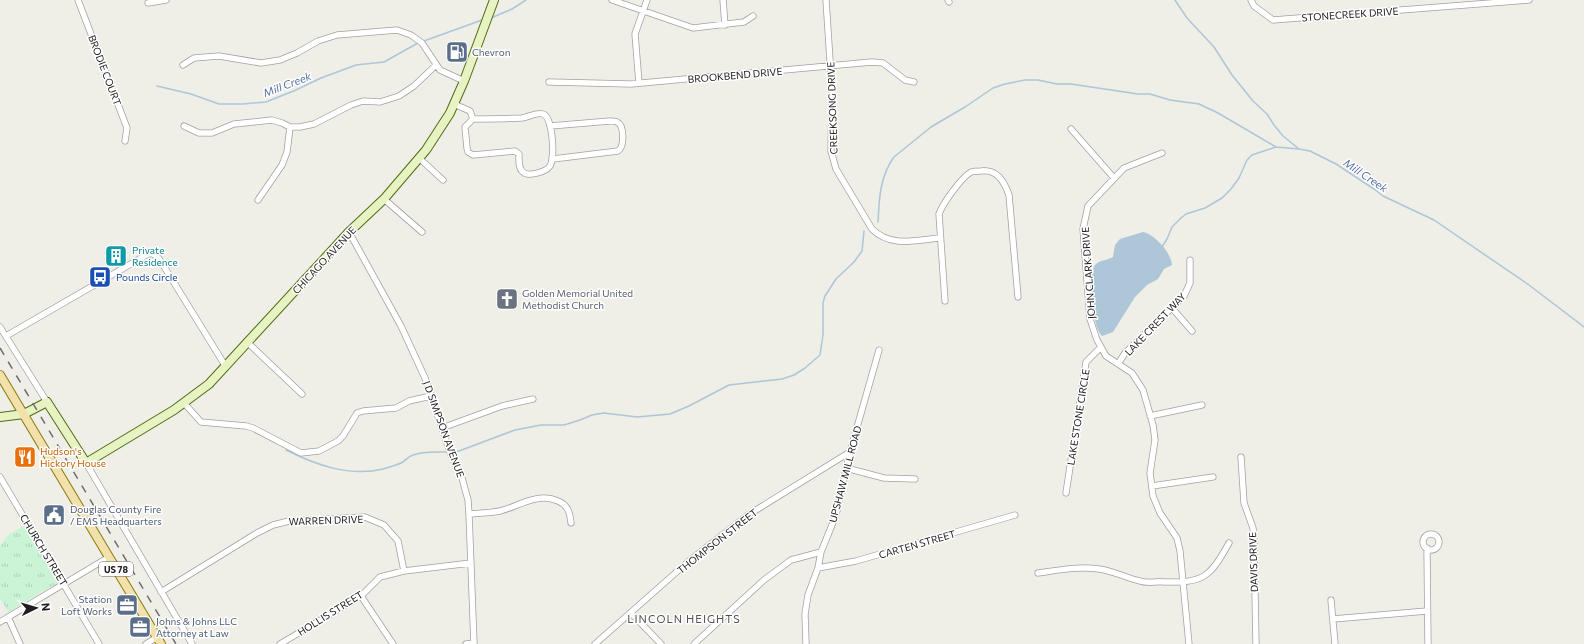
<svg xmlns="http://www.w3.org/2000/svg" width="1584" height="644" font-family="Commissioner,sans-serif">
	<defs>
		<pattern id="park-tufts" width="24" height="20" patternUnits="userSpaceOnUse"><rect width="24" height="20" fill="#caf4d5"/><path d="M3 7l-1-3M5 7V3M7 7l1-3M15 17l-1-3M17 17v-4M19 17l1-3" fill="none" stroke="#add1b7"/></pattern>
	</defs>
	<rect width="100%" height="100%" fill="#efeee7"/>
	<!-- park -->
	<path fill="url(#park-tufts)" d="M 23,526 L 27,528 L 28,532 L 53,573 L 59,581 L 58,585 L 52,586 L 15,608 L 14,611 L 11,612 L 8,612 L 0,598 L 0,546 L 7,536 Z"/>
	<!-- water -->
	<path fill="#adc6d8" d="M 1143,232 C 1154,234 1171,252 1172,265 L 1164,269 L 1158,279 L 1147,285 L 1135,297 L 1113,332 L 1102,336 C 1091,324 1093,290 1091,274 C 1096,258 1101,263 1113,257 L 1115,245 L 1120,239 Z"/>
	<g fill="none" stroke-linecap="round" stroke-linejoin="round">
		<!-- stream -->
		<path stroke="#adc6d8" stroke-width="1.5" d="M 1175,0 L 1187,18 L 1214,47 L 1232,75 L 1253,101 L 1267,114 L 1274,125 L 1283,136 L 1299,149
			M 491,18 L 512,9 L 526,0
			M 424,41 L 482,20
			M 157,86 L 191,94 L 219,104 L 243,104 L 266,102 L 296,90 L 321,78 L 356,65 L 384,62 L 418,43
			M 878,222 C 879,199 880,176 894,157 L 931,127 L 965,107 L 993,88 L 1005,84 L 1025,80 L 1038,80 L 1057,84 L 1071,84 L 1138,94 L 1150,94 L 1170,100 L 1199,104 L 1218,113 L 1276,147
			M 1162,247 L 1167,239 L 1172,227 L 1181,218 L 1186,214 L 1205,208 L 1222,198 L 1231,189 L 1239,178 L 1247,160 L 1252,155 L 1276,147 L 1299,149 L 1310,151 L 1336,164 L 1374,189 L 1383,196 L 1434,220 L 1529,285 L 1584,327
			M 286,450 C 316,465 349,477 383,469 C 389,467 398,465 403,462 C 407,459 409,456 413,455 C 423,451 436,452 446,452
			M 454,451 L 459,451 L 515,430 L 541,425 L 564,425 L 580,420 L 592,415 L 604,413 L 637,417 L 670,414 L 689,406 L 729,385 L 782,379 L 794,375 L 805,368 L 820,355 L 823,335 L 823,303 L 825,296 L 836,279 L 854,262 L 862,251 L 864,231"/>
		<!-- street casing -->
		<g stroke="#a1a1a1" stroke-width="7">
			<path id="street" d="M 78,0 L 127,128 L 125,141
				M 612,0 L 693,28 L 744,22 L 753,16
				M 723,0 L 725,25
				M 826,0 L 832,91 L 831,151 L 836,169 L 872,229 C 891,248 916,240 940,238
				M 948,0 L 949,2
				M 1251,0 L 1254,6 L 1273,20 L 1529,0
				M 148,3 L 166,0
				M 183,65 L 194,58 L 219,56 L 261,63 L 280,60 L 297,53 L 318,41 L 337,35 L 397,30 L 411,35 L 422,43 L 440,70 L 464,81
				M 549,82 L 631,84 L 872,62 L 883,63 L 905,80 L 914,82
				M 639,83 L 635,34 L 647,0
				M 454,104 L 470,111 L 473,119 L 465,127 L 467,148 L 468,152 L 473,155 L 515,151 L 519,154 C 519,160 518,168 523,172 C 528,177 546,172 550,166 C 555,158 553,117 543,114 C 536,112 529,117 522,118 C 506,119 489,119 473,119
				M 184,126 L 199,133 L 212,133 L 234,124 L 272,120 L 282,123 L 290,127 L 300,127 L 314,124 L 351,105 L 363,101 L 380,102 L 399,96 L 414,86 L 436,65
				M 550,126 L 610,121 C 611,121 616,121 617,122 C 624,125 625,146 618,151 L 553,159
				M 1071,129 L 1114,178
				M 1162,153 L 1124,168 L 1088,206 L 1083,229 L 1090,319 L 1097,340 L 1106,356 L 1132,373 L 1143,390 L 1153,425 L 1155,440 L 1150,473 L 1153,496 L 1160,513 L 1177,538 L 1180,551 L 1189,644
				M 419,158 L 443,180
				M 384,199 L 422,232
				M 258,200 L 282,165 L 287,152 L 290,127
				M 349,232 L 401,326 L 425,378 L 451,455 L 462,478 L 468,500 L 469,514 L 474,644
				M 945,301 L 939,214 C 943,203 961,178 971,172 C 974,171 978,171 981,171 C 997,169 1004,181 1009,195 L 1018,297
				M 1172,308 L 1192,331
				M 0,327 L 47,402
				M 6,336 L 148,254 C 154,253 156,255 160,260 L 226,367
				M 247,342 L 302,394
				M 1118,364 L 1125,353 L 1184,296 L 1190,283 L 1190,260
				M 184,403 L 201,422 L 246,426 L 253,428 L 301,453 L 319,451 L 338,441 L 343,436 L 357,413 L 363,411 L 396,408 L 409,401 L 431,396
				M 1150,416 L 1202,405
				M 442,428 L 502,406 L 533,399
				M 1241,457 L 1244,503 L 1253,528 L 1254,540 L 1256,644
				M 86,463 L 192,644
				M 846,468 L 884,478 L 915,479
				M 0,477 L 99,644
				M 1152,486 L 1213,477
				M 1066,493 L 1086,362 L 1101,347
				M 469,514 C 479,513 490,513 500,511 C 519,506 538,492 558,501 C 568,505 570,513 571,523
				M1423 542a8 8 0 1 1 16 0a8 8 0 1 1-16 0Z
				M 1427,548 L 1428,644
				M 818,568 L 856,561 L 1015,515
				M 1038,573 C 1059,570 1079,566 1099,569 C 1114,571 1126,578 1140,581 C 1148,584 1156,581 1164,582 C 1204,583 1210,577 1229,543
				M 161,592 L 257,533 L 273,525 L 289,521 L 365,517 L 384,525 L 398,541 L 404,571
				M 361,596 L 393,644
				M 1331,600 L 1335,644
				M 631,613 L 661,644
				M 8,617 L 20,644
				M 1333,619 L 1427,611
				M 0,622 L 109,557
				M 146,644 L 157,637
				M 280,644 L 361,596 L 380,577 L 404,571 L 471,563
				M 466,644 L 474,643
				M 595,644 L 689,561 L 748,515 L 850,452
				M 694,644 L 764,580 L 791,560 L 821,552
				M 806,644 L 805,614 L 808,595 L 818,568 L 821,552 L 836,515 L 850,452 L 879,350"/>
		</g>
		<!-- secondary casing -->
		<g stroke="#516c12" stroke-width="10">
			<path id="secondary" d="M 0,417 L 24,414 L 47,402 L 86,463 L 174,410 L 209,384 L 349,232 L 384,199 L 426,150 L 450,113 L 464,81 L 494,0"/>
		</g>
		<!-- primary casing -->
		<g stroke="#8a7a11" stroke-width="10">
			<path id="primary" d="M 0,375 L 161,644"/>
		</g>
		<!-- street -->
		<use href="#street" stroke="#fff" stroke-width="5.5"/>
		<!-- secondary -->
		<use href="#secondary" stroke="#e7f3c2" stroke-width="8"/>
		<!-- primary -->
		<use href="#primary" stroke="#f2e1aa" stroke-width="8"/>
		<!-- rail -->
		<path stroke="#6e6e6e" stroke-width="1.5" stroke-dasharray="8 8" stroke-linecap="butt" d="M 0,348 L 176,644"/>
	</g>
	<!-- icons -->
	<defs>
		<g id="fuel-square" transform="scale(1.15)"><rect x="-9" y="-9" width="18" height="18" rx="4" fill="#5c6f8a" stroke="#fff"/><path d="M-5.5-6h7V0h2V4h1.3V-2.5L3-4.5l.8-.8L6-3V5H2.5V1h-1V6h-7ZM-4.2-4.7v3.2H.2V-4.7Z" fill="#fff"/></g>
		<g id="building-square" transform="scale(1.15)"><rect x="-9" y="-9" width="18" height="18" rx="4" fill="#0f9aa8" stroke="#fff"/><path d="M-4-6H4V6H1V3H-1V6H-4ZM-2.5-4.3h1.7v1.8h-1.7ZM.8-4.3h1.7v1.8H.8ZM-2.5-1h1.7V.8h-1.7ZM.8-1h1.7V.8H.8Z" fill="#fff"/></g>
		<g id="bus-square" transform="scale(1.15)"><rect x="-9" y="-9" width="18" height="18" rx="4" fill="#1a4fb4" stroke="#fff"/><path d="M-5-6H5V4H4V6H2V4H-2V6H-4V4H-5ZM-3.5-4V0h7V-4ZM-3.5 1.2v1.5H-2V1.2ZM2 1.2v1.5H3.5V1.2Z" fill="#fff"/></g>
		<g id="church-square" transform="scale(1.15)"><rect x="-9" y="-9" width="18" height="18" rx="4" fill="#6b7280" stroke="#fff"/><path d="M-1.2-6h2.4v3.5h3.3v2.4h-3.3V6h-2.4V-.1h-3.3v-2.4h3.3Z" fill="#fff"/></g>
		<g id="restaurant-square" transform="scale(1.15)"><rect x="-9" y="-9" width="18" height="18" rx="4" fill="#e8710a" stroke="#fff"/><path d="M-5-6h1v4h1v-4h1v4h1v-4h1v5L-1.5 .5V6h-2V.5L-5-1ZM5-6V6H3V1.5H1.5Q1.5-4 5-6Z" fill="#fff"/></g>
		<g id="civic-square" transform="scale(1.15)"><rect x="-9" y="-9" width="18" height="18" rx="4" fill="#5c6f8a" stroke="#fff"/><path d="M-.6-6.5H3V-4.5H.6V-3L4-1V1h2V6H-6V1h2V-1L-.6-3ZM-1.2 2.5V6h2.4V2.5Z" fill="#fff"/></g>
		<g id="office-square" transform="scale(1.15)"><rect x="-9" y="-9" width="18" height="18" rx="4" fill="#5c6f8a" stroke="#fff"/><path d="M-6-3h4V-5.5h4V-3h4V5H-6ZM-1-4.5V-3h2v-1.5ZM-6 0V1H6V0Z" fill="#fff"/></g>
	</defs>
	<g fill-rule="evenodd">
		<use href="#fuel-square" x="457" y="52"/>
		<use href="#building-square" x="116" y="256"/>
		<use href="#bus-square" x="100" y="277"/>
		<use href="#church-square" x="507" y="299"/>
		<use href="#restaurant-square" x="25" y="457"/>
		<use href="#civic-square" x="54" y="515"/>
		<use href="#office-square" x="127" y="605"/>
		<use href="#office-square" x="140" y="627"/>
	</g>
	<g text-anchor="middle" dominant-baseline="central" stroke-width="3" stroke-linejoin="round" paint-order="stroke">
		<!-- shield labels -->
		<rect fill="#fff" stroke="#636363" stroke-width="1" x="99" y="562" width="34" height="14" rx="3"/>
		<g font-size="9" font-weight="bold" fill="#202020">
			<text x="116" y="569">US 78</text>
		</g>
		<!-- street labels -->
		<g font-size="10" fill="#202020" stroke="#fff">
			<text transform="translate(1350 14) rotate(-4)">STONECREEK DRIVE</text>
			<text transform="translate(105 70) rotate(69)">BRODIE COURT</text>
			<text transform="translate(735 75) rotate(-5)">BROOKBEND DRIVE</text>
			<text transform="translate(832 108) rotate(-92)">CREEKSONG DRIVE</text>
			<text transform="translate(324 260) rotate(-47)">CHICAGO AVENUE</text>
			<text transform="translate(1088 273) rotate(-94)">JOHN CLARK DRIVE</text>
			<text transform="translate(1155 324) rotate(-46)">LAKE CREST WAY</text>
			<text transform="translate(1078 417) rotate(-81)">LAKE STONE CIRCLE</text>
			<text transform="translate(444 429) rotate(70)">J D SIMPSON AVENUE</text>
			<text transform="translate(845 474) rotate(-75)">UPSHAW MILL ROAD</text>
			<text transform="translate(326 520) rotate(-2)">WARREN DRIVE</text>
			<text transform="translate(717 541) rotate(-38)">THOMPSON STREET</text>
			<text transform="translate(917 544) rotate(-16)">CARTEN STREET</text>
			<text transform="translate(44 550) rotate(59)">CHURCH STREET</text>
			<text transform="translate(1253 562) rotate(-92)">DAVIS DRIVE</text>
			<text transform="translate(330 613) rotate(-32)">HOLLIS STREET</text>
		</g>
		<!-- service labels -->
		<g font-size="10" fill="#4e5e75" stroke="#fff" text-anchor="start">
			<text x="472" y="52">Chevron</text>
			<text x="70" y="509">Douglas County Fire<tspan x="70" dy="12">/ EMS Headquarters</tspan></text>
			<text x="112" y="599" text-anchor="end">Station<tspan x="112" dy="12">Loft Works</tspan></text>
			<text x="156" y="621">Johns &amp; Johns LLC<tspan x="156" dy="12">Attorney at Law</tspan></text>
		</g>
		<!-- culture labels -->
		<g font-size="10" fill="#0d838f" stroke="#fff" text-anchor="start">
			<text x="132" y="250">Private<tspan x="132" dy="12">Residence</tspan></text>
		</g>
		<!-- transit labels -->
		<g font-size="10" fill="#164399" stroke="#fff" text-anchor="start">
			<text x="116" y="277">Pounds Circle</text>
		</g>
		<!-- worship labels -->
		<g font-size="10" fill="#5b616d" stroke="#fff" text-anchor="start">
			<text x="522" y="293">Golden Memorial United<tspan x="522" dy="12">Methodist Church</tspan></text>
		</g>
		<!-- food labels -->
		<g font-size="10" fill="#c56008" stroke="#fff" text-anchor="start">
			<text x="40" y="451">Hudson's<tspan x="40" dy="12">Hickory House</tspan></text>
		</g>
		<!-- water labels -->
		<g font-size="11" font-style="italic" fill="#576fa5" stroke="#fff">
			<text transform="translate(287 84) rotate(-21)">Mill Creek</text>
			<text transform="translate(1366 175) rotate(34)">Mill Creek</text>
		</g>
		<!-- neighbourhood labels -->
		<g font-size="11" letter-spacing="1" fill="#535353" stroke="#fff">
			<text x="684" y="618">LINCOLN HEIGHTS</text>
		</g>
	</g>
	<!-- north arrow -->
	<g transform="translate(36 608) rotate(85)" stroke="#ffffff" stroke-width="3" paint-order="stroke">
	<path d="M0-3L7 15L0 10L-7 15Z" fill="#202020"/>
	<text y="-6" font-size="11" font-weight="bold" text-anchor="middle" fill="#202020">N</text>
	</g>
</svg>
